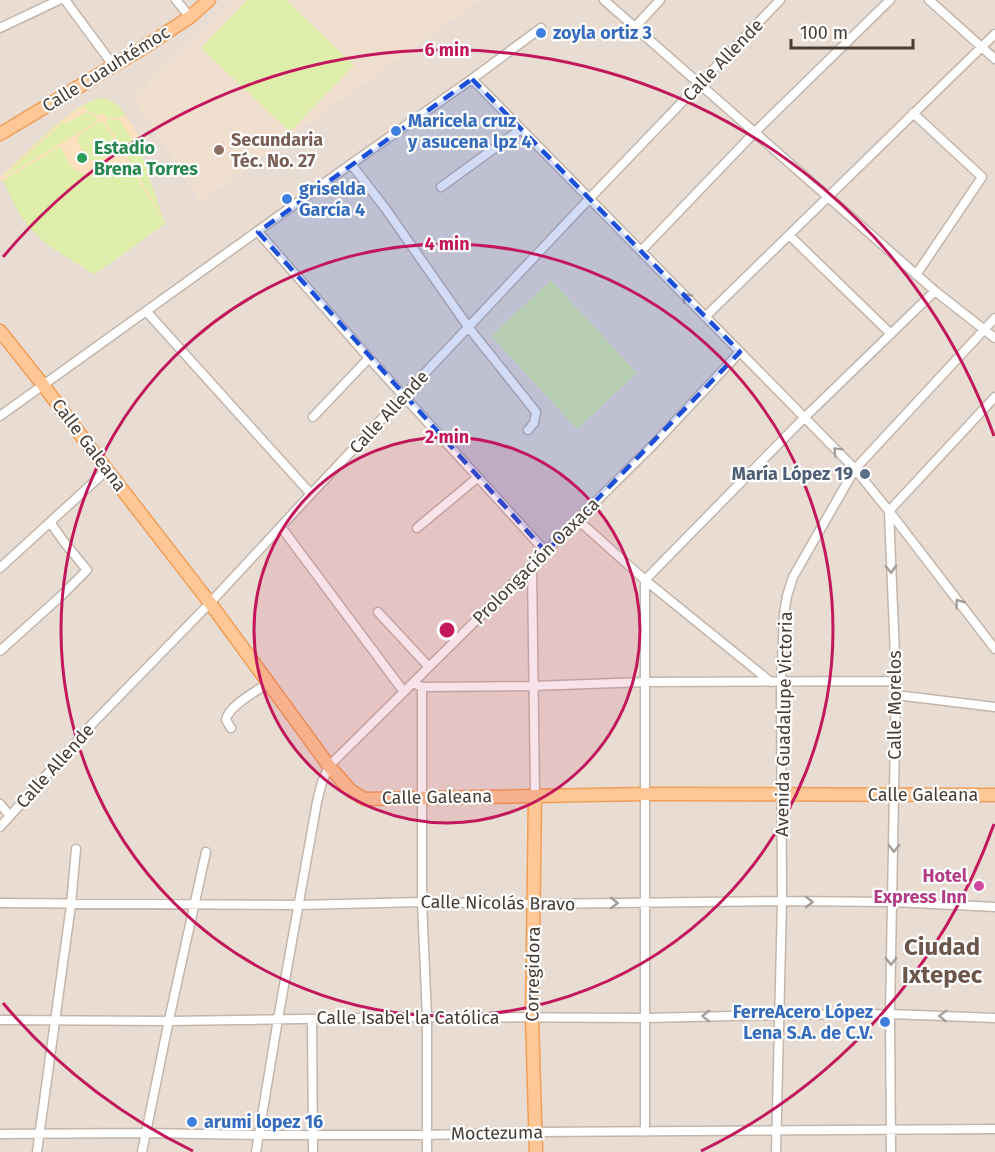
<svg xmlns="http://www.w3.org/2000/svg" width="995" height="1152" font-family="'Fira Sans',sans-serif">
	<rect width="100%" height="100%" fill="#f5ede6"/>
	<!-- residential -->
	<path fill="#e9ddd3" d="M 0,0 L 995,0 L 995,1152 L 0,1152 Z"/>
	<!-- education -->
	<path fill="#f0dece" d="M 233,0 L 480,0 L 200,202 L 133,98 Z"/>
	<!-- green -->
	<path fill="#dfeeaa" d="M 247,0 L 286,0 L 354,65 L 290,132 L 201,48 Z
		M 101,98 C 121,100 129,121 138,136 L 136,138 L 165,224 L 98,272 L 93,274 C 74,261 51,250 35,233 C 20,219 12,199 3,181 L 2,181 L 0,178 C 23,157 71,103 101,98 Z
		M 551,280 L 637,373 L 577,429 L 491,336 Z"/>
	<!-- sand -->
	<path fill="#fde0bd" fill-rule="evenodd" d="M 84,106 L 87,111 L 98,115 L 103,113 L 107,118 L 119,118 L 125,115 L 138,136 L 132,140 L 120,120 L 107,119 L 106,122 L 162,216 L 161,217 L 128,163 C 123,167 118,171 112,174 C 98,180 79,176 69,163 C 66,158 63,152 61,146 L 2,181 L 0,178 L 63,120 L 63,119 ZM 86,112 L 97,117 L 98,121 L 5,177 L 5,175 L 64,122 L 66,124 ZM 99,122 L 104,123 L 117,144 L 114,147 L 115,151 L 95,162 L 93,160 L 89,160 L 77,140 L 79,135 Z"/>
	<g fill="none" stroke-linecap="round" stroke-linejoin="round">
		<!-- street casing -->
		<g stroke="#c4b5aa" stroke-width="11">
			<path id="street" d="M 65,0 L 113,65
				M 176,0 L 190,17
				M 604,0 L 935,291 L 995,338
				M 929,0 L 995,59
				M 635,27 L 660,0
				M 0,28 L 59,0
				M 472,79 L 855,469 L 889,511 L 995,649
				M 913,113 L 982,177 L 916,275
				M 351,164 L 385,208 L 469,328 L 536,412 L 534,423 L 528,430
				M 441,187 L 521,129
				M 258,232 L 369,358 L 546,552
				M 789,235 L 891,334
				M 641,251 L 755,132 L 890,0
				M 146,311 L 311,494
				M 705,317 L 995,34
				M 0,416 L 351,164 L 472,79 L 541,28
				M 313,417 L 369,358
				M 578,520 L 645,580 L 771,682
				M 281,527 L 404,692
				M 417,528 L 477,478
				M 532,566 L 535,796
				M 0,568 L 107,470
				M 378,612 L 429,667
				M 0,651 L 61,596 L 87,570 L 64,542 L 50,522
				M 413,683 L 422,687 L 533,686 L 644,682 L 896,681
				M 422,687 L 422,902 L 427,1017 L 427,1152
				M 896,695 L 995,707
				M 231,728 L 226,720 C 228,706 257,691 268,683
				M 0,804 L 10,816
				M 0,827 L 94,722 L 210,603 L 311,494 L 589,199 L 780,0
				M 0,903 L 299,905 L 422,902 L 534,904 L 782,901 L 893,902 L 995,907
				M 312,1019 L 313,1152
				M 0,1020 L 169,1021 L 427,1017 L 646,1018 L 779,1015 L 890,1014 L 995,1018
				M 645,1132 L 645,580 L 804,418 L 935,291
				M 0,1134 L 145,1133 L 259,1135 L 427,1135 L 535,1132 L 995,1129
				M 37,1152 L 71,905 L 76,849
				M 142,1152 L 170,1015 L 206,852
				M 256,1152 L 278,1019 L 317,802 L 322,782 L 329,766 L 654,444 L 740,352
				M 776,1152 L 782,901 L 781,683 L 784,614 L 787,596 L 793,577 L 855,469 L 995,318
				M 891,1152 L 890,1014 L 896,681 L 889,511 L 995,397"/>
		</g>
		<!-- primary casing -->
		<g stroke="#f19e58" stroke-width="15">
			<path id="primary" d="M 0,134 L 143,48 L 190,17 L 209,0
				M 0,331 L 43,385 L 107,470 L 210,603 L 329,766 L 351,791 L 365,799 L 645,794 L 995,795
				M 535,796 L 532,1018 L 536,1152"/>
		</g>
		<!-- street -->
		<use href="#street" stroke="#fff" stroke-width="8"/>
		<!-- primary -->
		<use href="#primary" stroke="#ffc795" stroke-width="12"/>
	</g>
	<!-- one-way arrows -->
	<defs><path id="oneway-chevron" d="M-2-3.5L2.5 0L-2 3.5" fill="none" stroke-width="1.6" stroke-linecap="round" stroke-linejoin="round" transform="scale(1.5)"/></defs>
	<g stroke="#a49e9a">
		<use href="#oneway-chevron" transform="translate(686 297) rotate(-134)"/>
		<use href="#oneway-chevron" transform="translate(837 451) rotate(-135)"/>
		<use href="#oneway-chevron" transform="translate(891 569) rotate(88)"/>
		<use href="#oneway-chevron" transform="translate(959 603) rotate(-127)"/>
		<use href="#oneway-chevron" transform="translate(894 848) rotate(91)"/>
		<use href="#oneway-chevron" transform="translate(809 902)"/>
		<use href="#oneway-chevron" transform="translate(614 903)"/>
		<use href="#oneway-chevron" transform="translate(891 961) rotate(91)"/>
		<use href="#oneway-chevron" transform="translate(706 1016) rotate(179)"/>
		<use href="#oneway-chevron" transform="translate(943 1016) rotate(-178)"/>
	</g>
	<!-- marked area -->
	<path fill="#1d4ed8" fill-opacity="0.2" stroke="#1d4ed8" stroke-width="4.5" stroke-dasharray="12 8" stroke-linejoin="round" d="M 472,79 L 740,352 L 546,552 L 258,232 Z"/>
	<!-- distance rings -->
	<circle cx="447" cy="630" r="193" fill="#c2185b" fill-opacity=".12"/>
	<g fill="none" stroke="#c2185b" stroke-width="3">
		<circle cx="447" cy="630" r="193"/>
		<circle cx="447" cy="630" r="386"/>
		<path d="M994 824A580 580 0 0 1 701 1151M193 1151A580 580 0 0 1 3 1003M3 257A580 580 0 0 1 994 436"/>
	</g>
	<!-- markers -->
	<g fill="#3f7fe0" stroke="#fff" stroke-width="2">
		<circle cx="541" cy="33" r="6"/>
		<circle cx="396" cy="131" r="6"/>
		<circle cx="287" cy="199" r="6"/>
		<circle cx="885" cy="1022" r="6"/>
		<circle cx="192" cy="1122" r="6"/>
	</g>
	<circle fill="#8d6e63" stroke="#fff" stroke-width="2" cx="219" cy="150" r="6"/>
	<circle fill="#2e9e5b" stroke="#fff" stroke-width="2" cx="82" cy="158" r="6"/>
	<circle fill="#5c6f8a" stroke="#fff" stroke-width="2" cx="865" cy="474" r="6"/>
	<circle fill="#d1479c" stroke="#fff" stroke-width="2" cx="979" cy="886" r="6"/>
	<g text-anchor="middle" dominant-baseline="central" stroke-width="4.5" stroke-linejoin="round" paint-order="stroke">
		<!-- shop labels -->
		<g font-size="18" font-weight="bold" fill="#366cbe" stroke="#fff" text-anchor="start">
			<text x="553" y="33">zoyla ortiz 3</text>
			<text x="408" y="121">Maricela cruz<tspan x="408" dy="21">y asucena lpz 4</tspan></text>
			<text x="299" y="189">griselda<tspan x="299" dy="21">García 4</tspan></text>
			<text x="873" y="1012" text-anchor="end">FerreAcero López<tspan x="873" dy="21">Lena S.A. de C.V.</tspan></text>
			<text x="204" y="1122">arumi lopez 16</text>
		</g>
		<!-- street labels -->
		<g font-size="18" fill="#483c34" stroke="#fff">
			<text transform="translate(723 60) rotate(-46)">Calle Allende</text>
			<text transform="translate(106 69) rotate(-32)">Calle Cuauhtémoc</text>
			<text transform="translate(389 412) rotate(-47)">Calle Allende</text>
			<text transform="translate(89 445) rotate(53)">Calle Galeana</text>
			<text transform="translate(536 561) rotate(-45)">Prolongación Oaxaca</text>
			<text transform="translate(895 705) rotate(-90)">Calle Morelos</text>
			<text transform="translate(784 724) rotate(-89)">Avenida Guadalupe Victoria</text>
			<text transform="translate(55 766) rotate(-48)">Calle Allende</text>
			<text x="923" y="795">Calle Galeana</text>
			<text transform="translate(437 797) rotate(-1)">Calle Galeana</text>
			<text transform="translate(498 903) rotate(1)">Calle Nicolás Bravo</text>
			<text transform="translate(533 974) rotate(-89)">Corregidora</text>
			<text x="408" y="1018">Calle Isabel la Católica</text>
			<text transform="translate(497 1133) rotate(-1)">Moctezuma</text>
		</g>
		<!-- education labels -->
		<g font-size="18" font-weight="bold" fill="#785e54" stroke="#fff" text-anchor="start">
			<text x="231" y="140">Secundaria<tspan x="231" dy="21">Téc. No. 27</tspan></text>
		</g>
		<!-- leisure labels -->
		<g font-size="18" font-weight="bold" fill="#27864d" stroke="#fff" text-anchor="start">
			<text x="94" y="148">Estadio<tspan x="94" dy="21">Brena Torres</tspan></text>
		</g>
		<!-- service labels -->
		<g font-size="18" font-weight="bold" fill="#4e5e75" stroke="#fff" text-anchor="end">
			<text x="853" y="474">María López 19</text>
		</g>
		<!-- hotel labels -->
		<g font-size="18" font-weight="bold" fill="#b23c85" stroke="#fff" text-anchor="end">
			<text x="967" y="876">Hotel<tspan x="967" dy="21">Express Inn</tspan></text>
		</g>
		<!-- district labels -->
		<g font-size="24" font-weight="bold" fill="#6c564a" stroke="#fff">
			<text x="942" y="947">Ciudad<tspan x="942" dy="28">Ixtepec</tspan></text>
		</g>
	</g>
	<circle cx="447" cy="630" r="9" fill="#c2185b" stroke="#fff" stroke-width="3"/>
	<g font-size="18" text-anchor="middle" font-weight="bold" fill="#c2185b" stroke="#fff" stroke-width="4.5" stroke-linejoin="round" paint-order="stroke">
		<text x="447" y="56">6 min</text>
		<text x="447" y="250">4 min</text>
		<text x="447" y="443">2 min</text>
	</g>
	<!-- scale -->
	<path d="M791 39v9h122v-9" fill="none" stroke="#483c34" stroke-width="3"/>
	<text x="800" y="39" font-size="18" fill="#483c34" stroke="#ffffff" stroke-width="4.5" paint-order="stroke">100 m</text>
</svg>
